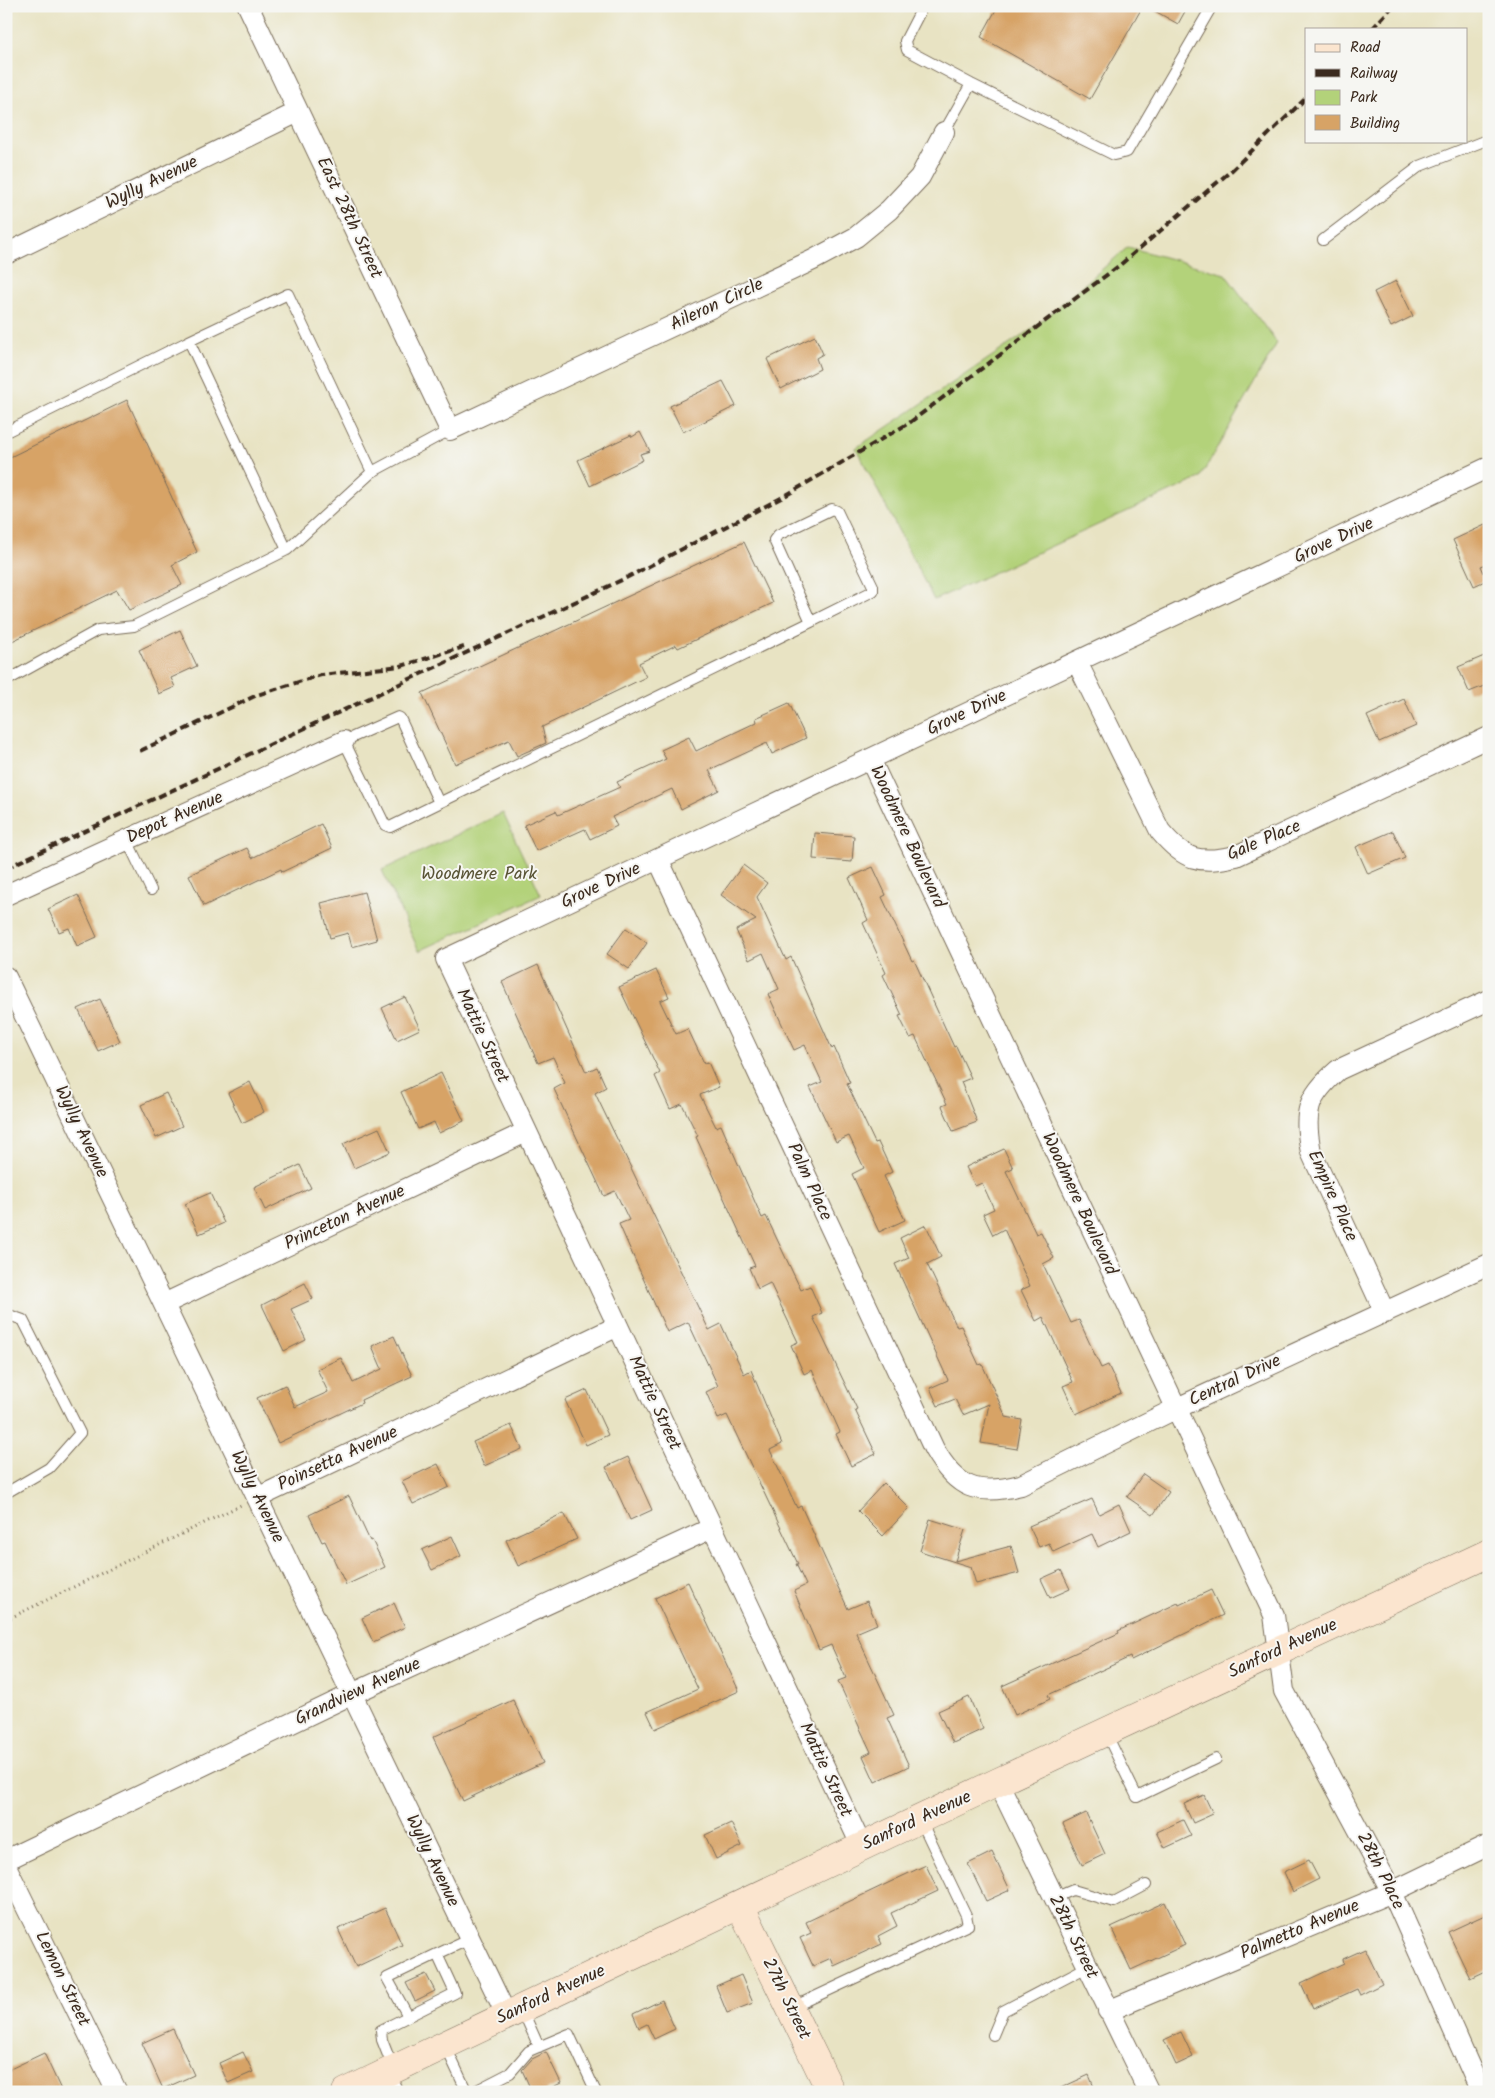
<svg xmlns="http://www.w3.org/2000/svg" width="1495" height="2098" font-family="Kalam,sans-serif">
	<rect width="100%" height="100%" fill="#f6f6f2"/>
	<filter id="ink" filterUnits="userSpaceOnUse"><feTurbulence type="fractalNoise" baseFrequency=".02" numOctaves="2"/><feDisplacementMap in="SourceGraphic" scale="10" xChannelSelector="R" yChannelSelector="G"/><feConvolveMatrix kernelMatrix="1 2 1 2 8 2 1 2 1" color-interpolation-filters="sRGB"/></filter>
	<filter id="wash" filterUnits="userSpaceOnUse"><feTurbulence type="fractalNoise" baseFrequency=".0096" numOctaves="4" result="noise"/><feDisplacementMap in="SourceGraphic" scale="20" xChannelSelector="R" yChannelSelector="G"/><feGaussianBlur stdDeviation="1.12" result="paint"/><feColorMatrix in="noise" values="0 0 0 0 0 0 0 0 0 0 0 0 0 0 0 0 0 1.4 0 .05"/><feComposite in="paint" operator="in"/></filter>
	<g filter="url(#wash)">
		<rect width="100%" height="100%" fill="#e8e3c3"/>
		<!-- green -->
		<path fill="#b3d27a" stroke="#777e4c" d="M 1128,247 L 1225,274 L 1277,343 L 1200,478 L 934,600 L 856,448 L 1031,330 Z
			M 503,813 L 541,895 L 419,951 L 382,870 Z"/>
		<g id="blocks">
			<!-- building -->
			<path fill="#d7a366" d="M 998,6 L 1143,6 L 1090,99 L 981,37 Z
				M 1146,6 L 1188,6 L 1178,24 Z
				M 1396,281 L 1413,316 L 1391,327 L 1374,292 Z
				M 815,336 L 823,354 L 816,358 L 820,369 L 781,389 L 767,359 Z
				M 723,381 L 736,406 L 683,432 L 670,406 Z
				M 127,400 L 197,552 L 172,565 L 182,585 L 129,610 L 117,590 L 6,644 L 6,459 Z
				M 640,432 L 650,451 L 640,454 L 643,460 L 590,486 L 578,460 L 631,435 L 632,437 Z
				M 1485,525 L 1489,533 L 1489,563 L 1481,566 L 1487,580 L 1474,586 L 1453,540 Z
				M 744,542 L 773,603 L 678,648 L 676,645 L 639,663 L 646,677 L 542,727 L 546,743 L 517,756 L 509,740 L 455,764 L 422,693 Z
				M 180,630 L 197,666 L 171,678 L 175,687 L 159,694 L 139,650 Z
				M 1489,654 L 1489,684 L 1469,692 L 1458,667 Z
				M 1404,699 L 1416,726 L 1379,742 L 1367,716 Z
				M 789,703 L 806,738 L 772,754 L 767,743 L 709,770 L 719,790 L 681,809 L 672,789 L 612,817 L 617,826 L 590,839 L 585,829 L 536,851 L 524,825 L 556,811 L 558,815 L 620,787 L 617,782 L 666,759 L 661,750 L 689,737 L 696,751 L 757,722 L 756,718 Z
				M 321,824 L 332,848 L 282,872 L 281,869 L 204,906 L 189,875 L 247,848 L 252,858 Z
				M 1393,831 L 1405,858 L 1368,874 L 1356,847 Z
				M 815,833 L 854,836 L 852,862 L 813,859 Z
				M 743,865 L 767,883 L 757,897 L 786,960 L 791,957 L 832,1049 L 834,1047 L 850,1083 L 847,1084 L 875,1143 L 878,1142 L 892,1172 L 884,1176 L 905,1220 L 879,1232 L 852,1174 L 864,1168 L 849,1136 L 836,1142 L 810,1087 L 822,1082 L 805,1045 L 794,1050 L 768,994 L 779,989 L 763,953 L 749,960 L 736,930 L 756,920 L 721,895 Z
				M 873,867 L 886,895 L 882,897 L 912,961 L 914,960 L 954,1047 L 956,1046 L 971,1078 L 961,1082 L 977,1122 L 953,1131 L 942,1106 L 947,1104 L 915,1036 L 910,1038 L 899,1016 L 902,1015 L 883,975 L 886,973 L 863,923 L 868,920 L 849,878 Z
				M 364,892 L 377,940 L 352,947 L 348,933 L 330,938 L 321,903 Z
				M 78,895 L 97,937 L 77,946 L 69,928 L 59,932 L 48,909 Z
				M 626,928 L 647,943 L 629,969 L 607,954 Z
				M 538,965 L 586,1072 L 597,1067 L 606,1087 L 595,1093 L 709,1330 L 721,1324 L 744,1374 L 751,1370 L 782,1444 L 770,1450 L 797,1508 L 801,1506 L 848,1609 L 867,1601 L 877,1624 L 856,1633 L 894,1715 L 887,1718 L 909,1766 L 875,1782 L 863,1756 L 871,1752 L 838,1681 L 846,1678 L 831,1645 L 819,1650 L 794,1591 L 806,1585 L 796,1564 L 798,1564 L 727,1415 L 718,1419 L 706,1392 L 718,1386 L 688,1322 L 667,1332 L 619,1224 L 629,1220 L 615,1191 L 604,1196 L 554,1089 L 565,1083 L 553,1057 L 538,1063 L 502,982 Z
				M 656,970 L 669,997 L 660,1001 L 676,1034 L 688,1029 L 704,1063 L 708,1062 L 719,1087 L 700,1095 L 716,1127 L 721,1125 L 762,1218 L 766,1216 L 801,1290 L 810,1286 L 822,1313 L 813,1317 L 857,1409 L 855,1410 L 876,1454 L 851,1466 L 836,1434 L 840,1432 L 812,1370 L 804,1374 L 791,1345 L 798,1342 L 770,1283 L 758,1289 L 749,1268 L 755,1266 L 696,1137 L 698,1136 L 682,1104 L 670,1109 L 655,1076 L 660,1073 L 619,987 Z
				M 405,997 L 420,1029 L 397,1040 L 382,1008 Z
				M 100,999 L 120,1041 L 98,1051 L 78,1009 Z
				M 441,1073 L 464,1121 L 439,1133 L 434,1122 L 418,1129 L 401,1092 Z
				M 250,1082 L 264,1112 L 242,1123 L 228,1093 Z
				M 166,1093 L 182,1126 L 156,1138 L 141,1105 Z
				M 379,1128 L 390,1152 L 354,1168 L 343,1144 Z
				M 1004,1149 L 1013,1168 L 1006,1171 L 1036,1234 L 1041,1232 L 1054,1258 L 1043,1264 L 1071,1323 L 1079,1320 L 1101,1368 L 1108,1365 L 1121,1393 L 1076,1414 L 1063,1386 L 1073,1382 L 1043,1317 L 1036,1321 L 1021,1290 L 1030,1286 L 1004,1229 L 993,1235 L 983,1214 L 994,1209 L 982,1183 L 975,1186 L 966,1167 Z
				M 300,1165 L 311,1188 L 265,1210 L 254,1187 Z
				M 210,1193 L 224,1223 L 199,1234 L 185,1204 Z
				M 926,1225 L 941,1257 L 927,1264 L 957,1327 L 961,1326 L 979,1365 L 982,1364 L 1006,1417 L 1022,1420 L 1017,1449 L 981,1443 L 989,1404 L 963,1415 L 955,1399 L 938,1406 L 930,1388 L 948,1380 L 895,1264 L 909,1258 L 900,1238 Z
				M 305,1283 L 313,1299 L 291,1309 L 306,1340 L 284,1351 L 262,1305 Z
				M 394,1336 L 412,1376 L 361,1400 L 362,1403 L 278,1443 L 257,1398 L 285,1385 L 295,1407 L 328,1392 L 317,1369 L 341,1358 L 353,1383 L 382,1369 L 372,1346 Z
				M 587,1390 L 608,1435 L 586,1445 L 565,1400 Z
				M 511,1425 L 522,1449 L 484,1466 L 473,1442 Z
				M 628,1457 L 652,1510 L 630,1520 L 606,1467 Z
				M 438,1464 L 449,1487 L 413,1504 L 402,1481 Z
				M 1143,1474 L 1169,1492 L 1153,1515 L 1127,1497 Z
				M 884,1483 L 909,1508 L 883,1536 L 858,1511 Z
				M 349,1496 L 370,1541 L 372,1540 L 385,1567 L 346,1585 L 325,1541 L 322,1542 L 309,1515 Z
				M 1092,1499 L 1099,1514 L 1119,1504 L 1131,1531 L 1098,1547 L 1092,1534 L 1053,1552 L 1049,1543 L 1039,1547 L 1029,1526 Z
				M 564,1513 L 577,1539 L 518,1566 L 506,1540 Z
				M 930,1519 L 965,1530 L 955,1561 L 1011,1546 L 1019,1573 L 976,1584 L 971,1567 L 920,1551 Z
				M 452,1536 L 461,1556 L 432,1570 L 422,1550 Z
				M 1061,1570 L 1070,1589 L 1050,1598 L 1041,1579 Z
				M 688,1582 L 739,1691 L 655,1729 L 647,1712 L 698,1689 L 655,1598 Z
				M 1211,1590 L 1223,1615 L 1131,1660 L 1130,1657 L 1048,1695 L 1050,1699 L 1015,1715 L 1002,1686 L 1119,1633 L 1118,1631 L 1178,1603 L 1179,1605 Z
				M 394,1603 L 405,1627 L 373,1642 L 362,1618 Z
				M 969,1697 L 983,1729 L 953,1743 L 938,1711 Z
				M 513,1700 L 543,1763 L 463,1801 L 433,1737 Z
				M 1204,1795 L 1213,1814 L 1193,1823 L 1184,1804 Z
				M 1086,1813 L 1105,1854 L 1082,1865 L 1063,1824 Z
				M 1183,1820 L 1191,1836 L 1165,1848 L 1157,1832 Z
				M 731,1823 L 742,1846 L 716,1859 L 705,1835 Z
				M 992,1852 L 1010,1890 L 986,1901 L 968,1864 Z
				M 1309,1860 L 1319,1879 L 1293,1892 L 1284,1872 Z
				M 926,1865 L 938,1891 L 891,1913 L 897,1926 L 878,1936 L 882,1944 L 834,1966 L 831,1958 L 813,1966 L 800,1938 L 811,1933 L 806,1922 Z
				M 1165,1902 L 1185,1945 L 1131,1970 L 1111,1927 Z
				M 385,1908 L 402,1945 L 356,1967 L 338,1929 Z
				M 1489,1913 L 1489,1969 L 1470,1978 L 1448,1932 Z
				M 1365,1949 L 1382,1984 L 1360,1995 L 1357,1989 L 1313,2009 L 1301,1983 L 1344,1963 L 1343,1959 Z
				M 426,1974 L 435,1991 L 415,2001 L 406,1983 Z
				M 741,1975 L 753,2003 L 727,2013 L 716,1986 Z
				M 662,2000 L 675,2029 L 654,2039 L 647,2024 L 639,2028 L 633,2014 Z
				M 173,2029 L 194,2075 L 163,2089 L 142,2043 Z
				M 1181,2032 L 1193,2057 L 1176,2065 L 1164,2040 Z
				M 243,2052 L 253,2072 L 228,2083 L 219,2063 Z
				M 546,2052 L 561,2083 L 543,2092 L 532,2092 L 522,2070 L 532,2059 Z
				M 44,2053 L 62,2092 L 6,2092 L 6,2071 Z
				M 1089,2075 L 1096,2092 L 1052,2092 Z"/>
		</g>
	</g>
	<g filter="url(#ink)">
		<use href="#blocks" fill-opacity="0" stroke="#786b58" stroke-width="1"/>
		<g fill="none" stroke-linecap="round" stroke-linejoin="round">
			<!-- lane casing -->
			<g stroke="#786b58" stroke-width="12">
				<path id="lane" d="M 923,6 L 905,41 L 907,50 L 971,84 L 1114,155 L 1127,152 L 1212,6
					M 944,132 L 971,84
					M 1323,240 L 1420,166 L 1489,139
					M 189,341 L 288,294 L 372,472
					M 6,432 L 189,341 L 287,550 L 134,626 L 98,630 L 6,681
					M 287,550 L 372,472 L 450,430
					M 439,803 L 400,718 L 398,717 L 344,741 L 385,825 L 390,827 L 439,803 L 811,622 L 873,591 L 873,586 L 837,511 L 832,509 L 778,535 L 774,540 L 811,622
					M 127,840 L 151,890
					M 6,1314 L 23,1320 L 80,1433 L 49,1468 L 6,1493
					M 1106,1733 L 1137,1797 L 1216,1759
					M 1054,1898 L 1073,1890 L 1114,1902 L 1146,1885
					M 437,1954 L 470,1939
					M 791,2008 L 968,1925 L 966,1915 L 921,1821
					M 522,2009 L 539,2047
					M 993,2035 L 1003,2011 L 1087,1967
					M 445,2045 L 467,2092
					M 393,2068 L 382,2040 L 381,2030 L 455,1993 L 437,1954 L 387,1978 L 408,2016
					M 389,2072 L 398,2092
					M 473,2092 L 510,2073 L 529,2051 L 569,2034 L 596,2092"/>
			</g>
			<!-- street casing -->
			<g stroke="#786b58" stroke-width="22">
				<path id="street" d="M 248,6 L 450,430 L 813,260 L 856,237 L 889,210 L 920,177 L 944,132
					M 6,254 L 298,112
					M 1077,662 L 1160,831 C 1185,861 1199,864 1236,856 L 1489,737
					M 870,759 L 1274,1615 L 1284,1691 L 1392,1892 L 1481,2092
					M 658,859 L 934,1449 C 957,1489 977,1496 1021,1485 L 1175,1409 L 1489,1264
					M 6,895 L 344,741
					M 6,977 L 507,2016
					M 164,1304 L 526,1132
					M 1385,1313 L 1311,1152 C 1303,1112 1307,1097 1338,1070 L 1489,1000
					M 257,1498 L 618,1326
					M 998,1782 L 1149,2092
					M 862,1847 L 446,959 L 1489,467
					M 6,1860 L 352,1694 L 712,1528
					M 6,1866 L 117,2092
					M 1108,2011 L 1392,1892 L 1489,1845"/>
			</g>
			<!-- secondary casing -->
			<g stroke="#786b58" stroke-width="29">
				<path id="secondary" d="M 740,1905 L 831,2092
					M 346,2092 L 998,1782 L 1489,1553"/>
			</g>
			<!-- path -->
			<path stroke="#786b58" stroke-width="3" stroke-dasharray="1 4" stroke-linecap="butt" d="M 6,1620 L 241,1505"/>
			<!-- lane -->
			<use href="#lane" stroke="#fff" stroke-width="10"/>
			<!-- street -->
			<use href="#street" stroke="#fff" stroke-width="20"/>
			<!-- secondary -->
			<use href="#secondary" stroke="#fbe5cf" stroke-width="28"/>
			<!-- rail -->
			<path stroke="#3b2a1e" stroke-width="4" stroke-dasharray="8 4" stroke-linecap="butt" d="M 1372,29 L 1393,6
				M 140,751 L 257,695 L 321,675 L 401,666 L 464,647
				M 6,868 L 626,578 L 783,497 L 909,423 L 1120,265 L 1232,170 L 1306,98"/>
		</g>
	</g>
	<g text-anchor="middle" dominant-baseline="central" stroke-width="4" stroke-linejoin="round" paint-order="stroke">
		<!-- street labels -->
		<g font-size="18" fill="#3b2a1e" stroke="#f6f6f2">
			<text transform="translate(152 183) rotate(-26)">Wylly Avenue</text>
			<text transform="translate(349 218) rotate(65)">East 28th Street</text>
			<text transform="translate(717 305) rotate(-25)">Aileron Circle</text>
			<text transform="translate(1334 541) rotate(-25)">Grove Drive</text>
			<text transform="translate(967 713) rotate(-25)">Grove Drive</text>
			<text transform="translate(175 818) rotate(-24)">Depot Avenue</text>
			<text transform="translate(907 837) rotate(65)">Woodmere Boulevard</text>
			<text transform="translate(1264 841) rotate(-23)">Gale Place</text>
			<text transform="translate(601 886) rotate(-25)">Grove Drive</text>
			<text transform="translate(482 1036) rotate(65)">Mattie Street</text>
			<text transform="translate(81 1132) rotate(64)">Wylly Avenue</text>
			<text transform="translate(809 1182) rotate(65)">Palm Place</text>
			<text transform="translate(1332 1196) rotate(66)">Empire Place</text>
			<text transform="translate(1079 1204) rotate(65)">Woodmere Boulevard</text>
			<text transform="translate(345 1218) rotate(-25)">Princeton Avenue</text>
			<text transform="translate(1235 1381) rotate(-25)">Central Drive</text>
			<text transform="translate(654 1403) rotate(65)">Mattie Street</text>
			<text transform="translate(338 1459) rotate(-25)">Poinsetta Avenue</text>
			<text transform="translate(257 1497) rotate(64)">Wylly Avenue</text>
			<text transform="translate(1283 1649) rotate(-25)">Sanford Avenue</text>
			<text transform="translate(358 1692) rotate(-25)">Grandview Avenue</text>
			<text transform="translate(825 1770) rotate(65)">Mattie Street</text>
			<text transform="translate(917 1821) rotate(-25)">Sanford Avenue</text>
			<text transform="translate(432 1861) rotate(64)">Wylly Avenue</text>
			<text transform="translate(1380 1871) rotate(63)">28th Place</text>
			<text transform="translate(1300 1930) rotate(-23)">Palmetto Avenue</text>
			<text transform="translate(1073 1937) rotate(64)">28th Street</text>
			<text transform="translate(62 1979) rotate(64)">Lemon Street</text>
			<text transform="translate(551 1995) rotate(-25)">Sanford Avenue</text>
			<text transform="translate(786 1999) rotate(64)">27th Street</text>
		</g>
		<!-- park labels -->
		<g font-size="18" fill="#595435" stroke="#f6f6f2">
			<text x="479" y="874">Woodmere Park</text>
		</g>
	</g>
	<!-- margin -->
	<rect width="1495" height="2098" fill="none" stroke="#f6f6f2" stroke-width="25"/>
	<!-- legend -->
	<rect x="1305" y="28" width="162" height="115" fill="#f6f6f2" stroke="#aba49d"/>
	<rect x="1315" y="44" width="25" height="8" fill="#fbe5cf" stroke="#aba49d"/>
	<text x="1350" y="52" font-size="15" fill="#3b2a1e">Road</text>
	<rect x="1315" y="69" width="25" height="8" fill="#3b2a1e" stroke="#aba49d"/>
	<text x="1350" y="78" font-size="15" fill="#3b2a1e">Railway</text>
	<rect x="1315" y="90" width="25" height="15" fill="#b3d27a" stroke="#aba49d"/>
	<text x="1350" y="102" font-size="15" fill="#3b2a1e">Park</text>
	<rect x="1315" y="115" width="25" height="15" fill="#d7a366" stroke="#aba49d"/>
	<text x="1350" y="128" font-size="15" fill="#3b2a1e">Building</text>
</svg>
